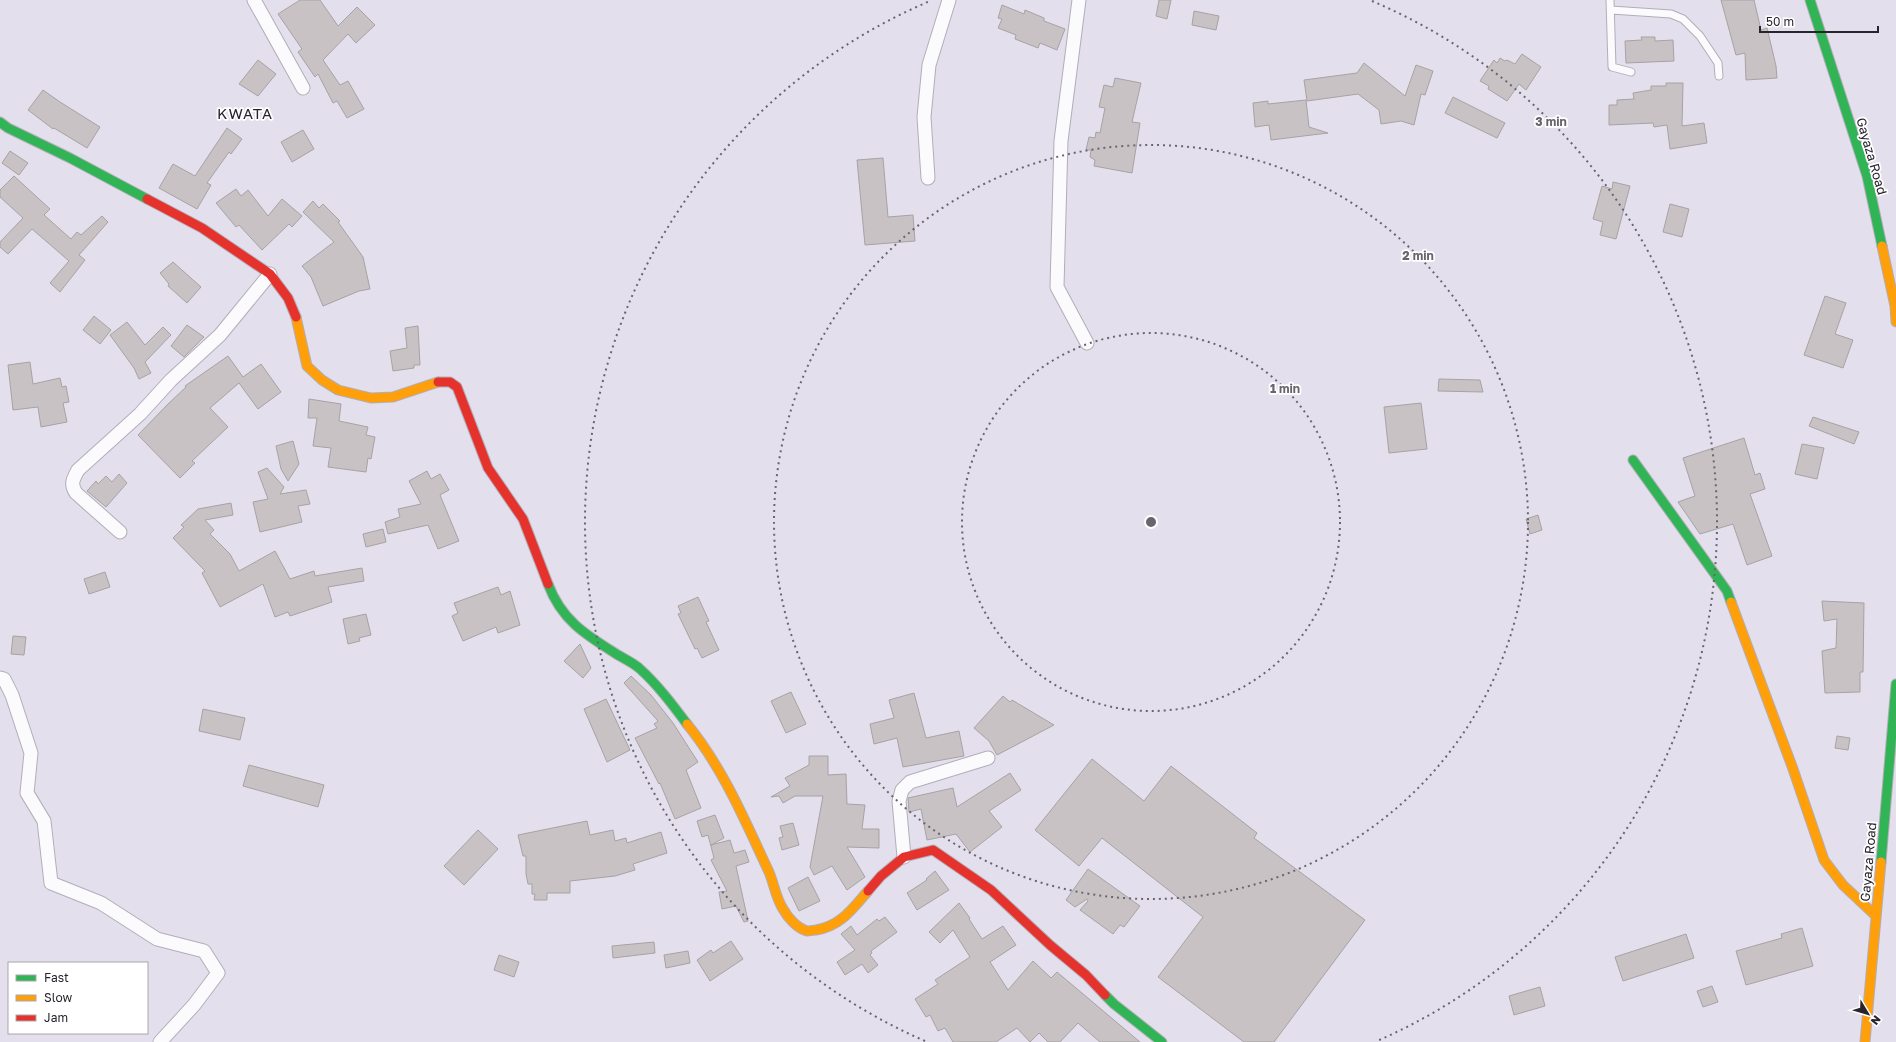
<svg xmlns="http://www.w3.org/2000/svg" width="1896" height="1042" font-family="'Golos Text',sans-serif">
	<rect width="100%" height="100%" fill="#e4dfec"/>
	<!-- building -->
	<path fill="#c8c2c4" stroke="#a7a2a4" d="M 300,0 L 320,0 L 338,26 L 357,7 L 375,25 L 356,43 L 348,34 L 323,60 L 340,85 L 348,81 L 364,109 L 347,118 L 337,101 L 333,103 L 318,74 L 315,77 L 298,52 L 302,49 L 278,14 Z
		M 1159,0 L 1171,0 L 1167,19 L 1156,16 Z
		M 1721,0 L 1754,0 L 1761,30 L 1767,28 L 1776,66 L 1777,78 L 1746,80 L 1745,53 L 1736,55 Z
		M 1002,5 L 1024,14 L 1025,10 L 1044,18 L 1044,21 L 1065,29 L 1057,50 L 1040,43 L 1038,48 L 1015,39 L 1016,35 L 998,28 L 1002,19 L 998,18 Z
		M 1194,11 L 1219,16 L 1216,30 L 1192,25 Z
		M 1641,37 L 1655,37 L 1655,41 L 1673,40 L 1674,61 L 1626,63 L 1625,41 L 1642,40 Z
		M 1522,54 L 1541,67 L 1526,90 L 1519,84 L 1507,101 L 1488,89 L 1489,86 L 1480,81 L 1494,60 L 1497,63 L 1500,58 L 1505,61 L 1507,60 L 1515,64 Z
		M 258,60 L 276,74 L 258,96 L 239,84 Z
		M 1364,63 L 1405,96 L 1416,65 L 1433,71 L 1425,95 L 1421,94 L 1414,125 L 1401,121 L 1381,124 L 1379,110 L 1358,94 L 1307,101 L 1304,80 L 1357,73 Z
		M 1115,78 L 1141,83 L 1132,122 L 1140,123 L 1132,173 L 1094,166 L 1095,160 L 1090,157 L 1091,150 L 1086,150 L 1089,137 L 1095,138 L 1096,132 L 1100,133 L 1105,108 L 1099,107 L 1104,85 L 1113,87 Z
		M 1666,83 L 1683,83 L 1682,126 L 1704,123 L 1707,143 L 1670,149 L 1667,125 L 1654,127 L 1653,123 L 1609,125 L 1609,105 L 1617,105 L 1617,100 L 1634,99 L 1633,93 L 1651,90 L 1651,86 L 1666,86 Z
		M 43,90 L 60,102 L 100,127 L 87,148 L 54,128 L 53,129 L 28,110 Z
		M 1453,97 L 1505,123 L 1497,138 L 1445,113 Z
		M 1306,100 L 1309,127 L 1328,133 L 1271,140 L 1269,125 L 1255,127 L 1253,103 L 1268,101 L 1268,104 Z
		M 227,128 L 242,139 L 231,154 L 229,152 L 207,183 L 211,185 L 197,209 L 159,188 L 173,164 L 195,176 Z
		M 303,130 L 314,149 L 292,162 L 281,142 Z
		M 10,151 L 28,163 L 19,175 L 2,163 Z
		M 883,158 L 888,217 L 913,215 L 915,241 L 865,245 L 857,160 Z
		M 14,176 L 50,209 L 44,215 L 71,239 L 77,232 L 81,235 L 102,216 L 108,222 L 79,255 L 85,260 L 60,292 L 50,283 L 69,261 L 32,229 L 8,254 L 0,247 L 0,242 L 23,218 L 0,197 L 0,190 Z
		M 1613,182 L 1630,186 L 1616,239 L 1600,235 L 1603,222 L 1593,219 L 1602,186 L 1612,189 Z
		M 236,189 L 241,196 L 248,190 L 268,216 L 282,199 L 302,216 L 292,227 L 289,224 L 262,250 L 239,225 L 236,227 L 216,203 Z
		M 313,201 L 319,208 L 323,204 L 340,221 L 338,222 L 363,257 L 370,289 L 359,291 L 323,306 L 311,277 L 302,266 L 334,242 L 303,212 Z
		M 1670,204 L 1689,209 L 1682,237 L 1663,232 Z
		M 173,262 L 201,287 L 187,303 L 168,286 L 169,284 L 160,273 Z
		M 1825,296 L 1846,303 L 1835,334 L 1853,340 L 1843,368 L 1804,355 Z
		M 94,316 L 111,330 L 100,344 L 83,330 Z
		M 127,322 L 145,345 L 163,327 L 171,335 L 145,362 L 151,373 L 139,379 L 134,368 L 110,335 Z
		M 187,325 L 204,337 L 184,357 L 171,346 Z
		M 418,326 L 420,365 L 414,365 L 414,368 L 393,371 L 390,351 L 407,348 L 405,328 Z
		M 228,356 L 243,377 L 261,364 L 281,392 L 258,409 L 239,383 L 210,408 L 228,427 L 192,461 L 195,463 L 180,478 L 138,435 L 167,405 L 186,387 L 185,386 Z
		M 30,362 L 33,384 L 60,378 L 62,387 L 66,386 L 69,402 L 63,403 L 67,422 L 41,427 L 38,407 L 13,410 L 8,365 Z
		M 1439,379 L 1480,380 L 1483,392 L 1438,391 Z
		M 309,399 L 341,404 L 339,421 L 368,427 L 366,435 L 375,437 L 371,459 L 368,458 L 366,472 L 328,467 L 331,448 L 313,446 L 317,418 L 308,418 Z
		M 1421,403 L 1427,449 L 1389,453 L 1384,407 Z
		M 1813,417 L 1859,432 L 1854,444 L 1809,426 Z
		M 1744,438 L 1755,475 L 1760,473 L 1765,489 L 1750,494 L 1772,556 L 1747,565 L 1733,524 L 1700,534 L 1678,502 L 1695,496 L 1683,458 Z
		M 293,441 L 299,464 L 288,481 L 281,469 L 276,446 Z
		M 1802,444 L 1824,448 L 1817,479 L 1795,474 Z
		M 267,468 L 284,487 L 280,494 L 306,490 L 310,504 L 298,506 L 302,522 L 260,532 L 253,502 L 268,499 L 258,472 Z
		M 427,471 L 431,479 L 440,474 L 449,490 L 440,495 L 459,541 L 438,549 L 428,525 L 388,534 L 385,522 L 400,517 L 398,509 L 421,504 L 409,481 Z
		M 119,474 L 127,483 L 106,507 L 87,491 L 96,481 L 98,484 L 106,476 L 112,482 Z
		M 231,503 L 233,515 L 205,520 L 214,530 L 210,534 L 230,554 L 239,571 L 275,551 L 290,579 L 314,571 L 315,576 L 362,568 L 364,581 L 328,587 L 332,602 L 290,616 L 288,612 L 275,617 L 263,584 L 220,607 L 202,573 L 205,571 L 173,538 L 184,527 L 181,525 L 198,509 Z
		M 1538,515 L 1542,530 L 1530,534 L 1526,519 Z
		M 383,529 L 386,542 L 366,547 L 363,534 Z
		M 105,572 L 110,587 L 89,594 L 84,579 Z
		M 498,587 L 501,595 L 510,591 L 520,625 L 498,633 L 496,627 L 463,641 L 452,616 L 458,613 L 454,603 Z
		M 698,597 L 709,621 L 706,622 L 719,650 L 702,658 L 697,648 L 695,649 L 678,614 L 681,613 L 678,606 Z
		M 1822,601 L 1864,603 L 1863,672 L 1860,672 L 1860,692 L 1825,693 L 1822,651 L 1836,648 L 1837,619 L 1824,621 Z
		M 366,614 L 371,635 L 359,638 L 360,641 L 348,644 L 343,619 Z
		M 13,636 L 26,637 L 24,655 L 11,654 Z
		M 580,644 L 591,668 L 583,678 L 564,661 Z
		M 631,676 L 651,695 L 673,723 L 698,762 L 686,770 L 701,808 L 675,819 L 660,783 L 659,784 L 635,738 L 657,728 L 654,724 L 658,721 L 624,683 Z
		M 791,692 L 806,724 L 786,733 L 771,701 Z
		M 914,693 L 926,738 L 959,731 L 964,756 L 903,767 L 897,738 L 874,744 L 870,724 L 894,718 L 889,700 Z
		M 1003,696 L 1010,702 L 1012,700 L 1054,725 L 997,755 L 989,741 L 974,728 Z
		M 606,699 L 630,750 L 607,762 L 584,709 Z
		M 203,709 L 245,718 L 240,740 L 199,731 Z
		M 1837,736 L 1850,738 L 1848,750 L 1835,748 Z
		M 809,756 L 828,756 L 828,775 L 846,774 L 847,804 L 865,805 L 862,829 L 879,829 L 879,848 L 847,847 L 865,877 L 847,890 L 832,866 L 814,875 L 810,867 L 823,796 L 795,796 L 783,803 L 779,796 L 771,797 L 790,786 L 785,778 L 809,765 Z
		M 1092,759 L 1144,801 L 1171,766 L 1257,833 L 1254,838 L 1365,920 L 1274,1042 L 1244,1042 L 1158,977 L 1203,917 L 1102,838 L 1079,866 L 1035,830 Z
		M 249,765 L 324,785 L 318,807 L 243,786 Z
		M 1010,773 L 1021,790 L 989,811 L 1002,827 L 970,852 L 956,834 L 927,840 L 921,809 L 909,812 L 908,798 L 953,788 L 957,807 Z
		M 715,815 L 724,838 L 711,845 L 730,840 L 734,853 L 745,850 L 749,862 L 736,866 L 748,921 L 744,922 L 736,906 L 722,909 L 719,892 L 727,891 L 711,860 L 714,858 L 708,835 L 702,837 L 697,821 Z
		M 587,821 L 590,835 L 613,830 L 615,841 L 626,838 L 627,843 L 661,832 L 667,853 L 633,864 L 635,870 L 615,876 L 570,881 L 570,893 L 547,893 L 547,900 L 534,900 L 535,894 L 532,894 L 532,884 L 528,884 L 526,874 L 526,856 L 523,856 L 518,835 Z
		M 793,823 L 799,845 L 782,850 L 779,838 L 783,837 L 780,826 Z
		M 478,830 L 498,849 L 464,885 L 444,866 Z
		M 1088,869 L 1140,906 L 1124,927 L 1120,925 L 1113,934 L 1080,910 L 1088,901 L 1087,899 L 1075,907 L 1066,900 Z
		M 935,871 L 949,890 L 917,910 L 907,893 L 927,880 L 926,879 Z
		M 808,877 L 820,901 L 799,911 L 788,888 Z
		M 959,903 L 970,918 L 969,919 L 982,939 L 1003,926 L 1016,945 L 990,962 L 1008,990 L 1033,961 L 1051,978 L 1057,972 L 1140,1042 L 1100,1042 L 1078,1023 L 1060,1042 L 1048,1042 L 1039,1033 L 1030,1042 L 1017,1028 L 996,1042 L 953,1042 L 945,1028 L 938,1031 L 930,1015 L 926,1017 L 915,999 L 938,984 L 935,980 L 970,957 L 953,930 L 940,943 L 929,932 Z
		M 885,917 L 897,932 L 871,951 L 872,953 L 870,955 L 878,965 L 868,973 L 862,964 L 845,975 L 837,962 L 855,950 L 841,934 L 851,926 L 857,935 L 877,919 L 879,921 Z
		M 1802,928 L 1813,966 L 1746,985 L 1736,951 L 1782,938 L 1781,934 Z
		M 1686,934 L 1694,958 L 1623,981 L 1615,957 Z
		M 731,941 L 743,959 L 710,981 L 697,960 L 711,950 L 713,953 Z
		M 654,942 L 655,953 L 613,958 L 612,946 Z
		M 688,951 L 690,963 L 666,968 L 664,955 Z
		M 499,955 L 519,962 L 514,977 L 494,970 Z
		M 1712,986 L 1718,1002 L 1703,1007 L 1697,991 Z
		M 1540,987 L 1545,1006 L 1514,1015 L 1509,996 Z"/>
	<g fill="none" stroke-linecap="round" stroke-linejoin="round">
		<!-- lane casing -->
		<g stroke="#b2aeb8" stroke-width="9">
			<path id="lane" d="M 1610,0 L 1612,67 L 1631,72
				M 1611,10 L 1671,14 L 1683,19 L 1700,36 L 1718,63 L 1719,76"/>
		</g>
		<!-- street casing -->
		<g stroke="#b2aeb8" stroke-width="15">
			<path id="street" d="M 254,0 L 303,88
				M 1079,0 L 1061,141 L 1057,287 L 1087,343
				M 928,178 L 924,117 L 929,65 L 949,0
				M 120,532 L 76,493 C 70,484 73,479 78,470 L 140,414 L 171,380 L 220,335 L 270,274
				M 0,678 L 4,679 L 12,695 L 31,753 L 27,793 L 44,821 L 51,883 L 101,903 L 157,939 L 204,951 L 218,973 L 194,1005 L 160,1042
				M 904,857 L 899,801 L 902,790 L 910,782 L 988,758"/>
		</g>
		<!-- fast casing -->
		<g stroke="#b2aeb8" stroke-width="11">
			<path id="fast" d="M 1810,0 L 1867,176 L 1882,246
				M 0,122 L 8,128 L 70,158 L 147,199
				M 1633,460 L 1727,591 L 1731,602
				M 548,584 C 562,621 586,635 618,655 C 625,659 633,663 639,668 C 657,684 672,704 687,724
				M 1881,862 L 1896,684
				M 1105,995 L 1114,1004 L 1162,1042"/>
		</g>
		<!-- slow casing -->
		<g stroke="#b2aeb8" stroke-width="11">
			<path id="slow" d="M 1882,246 L 1895,306 L 1896,322
				M 296,317 L 307,366 L 322,380 L 338,390 L 371,398 L 393,397 L 438,382
				M 1731,602 L 1793,769 L 1824,860 L 1843,885 L 1876,916
				M 687,724 C 723,768 745,821 769,872 C 774,884 776,898 783,909 C 788,918 797,928 807,931 C 810,931 814,930 816,930 C 841,926 853,908 868,891
				M 1865,1042 L 1881,862"/>
		</g>
		<!-- jam casing -->
		<g stroke="#b2aeb8" stroke-width="11">
			<path id="jam" d="M 147,199 L 202,228 L 270,274 L 288,298 L 296,317
				M 438,382 L 450,382 L 457,387 L 488,468 L 523,519 L 548,584
				M 868,891 L 881,876 L 904,857 L 933,850 L 991,890 L 1050,945 L 1086,975 L 1105,995"/>
		</g>
		<!-- lane -->
		<use href="#lane" stroke="#fbfafc" stroke-width="7"/>
		<!-- street -->
		<use href="#street" stroke="#fbfafc" stroke-width="13"/>
		<!-- fast -->
		<use href="#fast" stroke="#30b455" stroke-width="9"/>
		<!-- slow -->
		<use href="#slow" stroke="#ff9f0a" stroke-width="9"/>
		<!-- jam -->
		<use href="#jam" stroke="#e5322d" stroke-width="9"/>
	</g>
	<!-- distance rings -->
	<g fill="none" stroke="#69656f" stroke-width="2" stroke-dasharray="2 4">
		<circle cx="1151" cy="522" r="189"/>
		<circle cx="1151" cy="522" r="377"/>
		<path d="M925 1041A566 566 0 0 1 930 1M1372 1A566 566 0 0 1 1377 1041"/>
	</g>
	<g text-anchor="middle" dominant-baseline="central" stroke-width="3.5" stroke-linejoin="round" paint-order="stroke">
		<!-- street labels -->
		<g font-size="13" fill="#27242c" stroke="#fff">
			<text transform="translate(1872 156) rotate(74)">Gayaza Road</text>
			<text transform="translate(1868 862) rotate(-85)">Gayaza Road</text>
		</g>
		<!-- quarter labels -->
		<g font-size="15" letter-spacing="1" fill="#27242c" stroke="#fff">
			<text x="245" y="113">KWATA</text>
		</g>
	</g>
	<circle cx="1151" cy="522" r="6" fill="#69656f" stroke="#fff" stroke-width="2"/>
	<g font-size="12" text-anchor="middle" font-weight="bold" fill="#69656f" stroke="#fff" stroke-width="3.5" stroke-linejoin="round" paint-order="stroke">
		<text x="1551" y="126">3 min</text>
		<text x="1418" y="260">2 min</text>
		<text x="1285" y="393">1 min</text>
	</g>
	<!-- legend -->
	<rect x="8" y="962" width="140" height="72" fill="#ffffff" stroke="#a9a7ab"/>
	<rect x="16" y="975" width="20" height="6" fill="#30b455" stroke="#a9a7ab"/>
	<text x="44" y="982" font-size="12" fill="#27242c">Fast</text>
	<rect x="16" y="995" width="20" height="6" fill="#ff9f0a" stroke="#a9a7ab"/>
	<text x="44" y="1002" font-size="12" fill="#27242c">Slow</text>
	<rect x="16" y="1015" width="20" height="6" fill="#e5322d" stroke="#a9a7ab"/>
	<text x="44" y="1022" font-size="12" fill="#27242c">Jam</text>
	<!-- north arrow -->
	<g transform="translate(1868 1014) rotate(128)" stroke="#ffffff" stroke-width="3" paint-order="stroke">
	<path d="M0-3L7 15L0 10L-7 15Z" fill="#27242c"/>
	<text y="-6" font-size="11" font-weight="bold" text-anchor="middle" fill="#27242c">N</text>
	</g>
	<!-- scale -->
	<path d="M1760 26v6h118v-6" fill="none" stroke="#27242c" stroke-width="2"/>
	<text x="1766" y="26" font-size="12" fill="#27242c" stroke="#ffffff" stroke-width="3" paint-order="stroke">50 m</text>
</svg>
